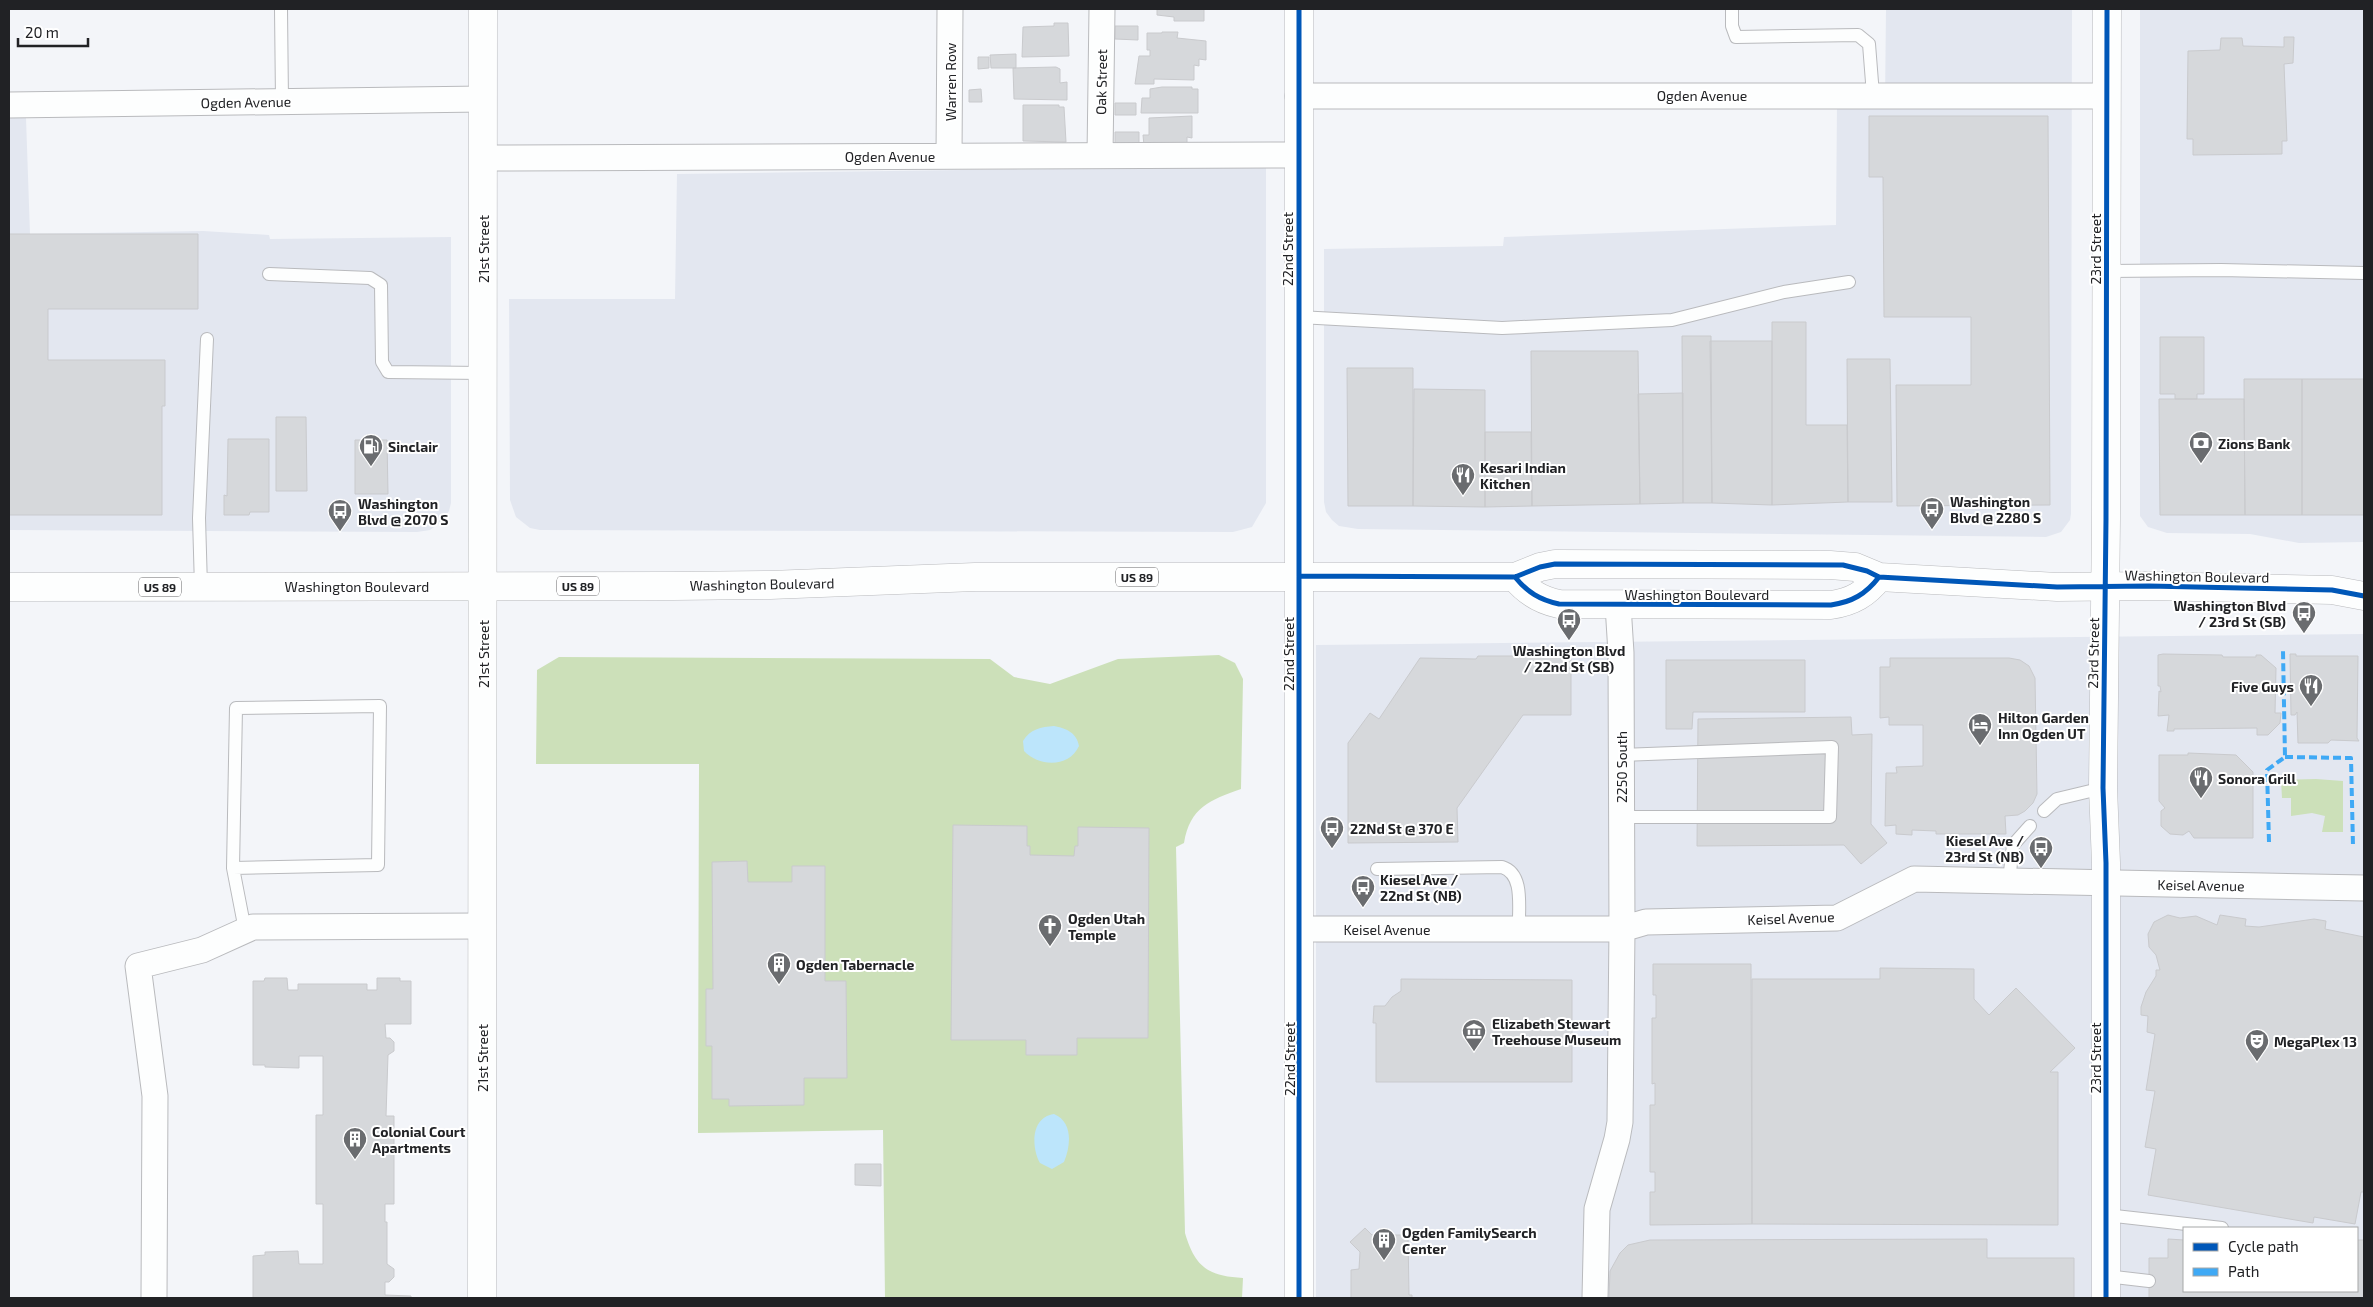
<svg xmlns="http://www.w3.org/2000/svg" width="2373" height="1307" font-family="'Exo 2',sans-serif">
	<rect width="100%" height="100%" fill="#f3f5f9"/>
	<!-- built -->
	<path fill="#e3e7f0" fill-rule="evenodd" d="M 1886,9 L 2072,9 L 2071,514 L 2070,520 L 2061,532 L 2046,537 L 1358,529 L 1339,526 L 1332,520 L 1326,512 L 1324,502 L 1324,249 L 1503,246 L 1504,237 L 1836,225 L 1837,103 L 1885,102 Z
		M 2140,9 L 2364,9 L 2364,542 L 2299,543 L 2250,534 L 2167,533 L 2148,527 L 2140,516 Z
		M 9,118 L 26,118 L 30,234 L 203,231 L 269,235 L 270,239 L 451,237 L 451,503 L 449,511 L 442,521 L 430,530 L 417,532 L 9,530 Z
		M 1266,166 L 1266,503 L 1252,527 L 1233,532 L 540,530 L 530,528 L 516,517 L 510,500 L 509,299 L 675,299 L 677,174 Z
		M 2364,634 L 2364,1298 L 1316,1298 L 1316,645 ZM 2184,1228 L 2357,1228 L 2357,1291 L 2184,1291 Z"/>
	<!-- green -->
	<path fill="#cce0b9" d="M 1219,655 L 1235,663 L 1243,679 L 1241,789 C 1210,800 1190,807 1184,843 L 1176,847 L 1185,1233 C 1195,1267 1208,1276 1243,1278 L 1242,1298 L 885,1298 L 883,1130 L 698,1133 L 699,764 L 536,764 L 537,670 L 559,657 L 990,659 L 1014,677 L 1050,684 L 1118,659 Z
		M 2316,779 L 2343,781 L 2343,832 L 2322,832 L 2325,816 L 2312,813 L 2291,816 L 2291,798 L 2282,798 L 2281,780 Z"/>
	<!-- water -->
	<path fill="#bce5fb" d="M 1054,726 C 1066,728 1077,733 1079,746 C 1069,768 1039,767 1024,751 L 1023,741 C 1030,729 1041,727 1054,726 Z
		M 1054,1114 C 1073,1122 1071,1145 1064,1162 L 1052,1169 L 1040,1163 C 1031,1147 1031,1117 1054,1114 Z"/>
	<!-- building -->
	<path fill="#d6d8db" stroke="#c9cacd" d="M 1157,9 L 1204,9 L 1204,21 L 1174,21 L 1174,17 L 1157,15 Z
		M 1054,23 L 1068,23 L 1069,56 L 1022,57 L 1023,27 L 1054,26 Z
		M 1115,26 L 1138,26 L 1138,40 L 1115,39 Z
		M 1162,32 L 1178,32 L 1177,38 L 1206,41 L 1206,60 L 1199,59 L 1199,66 L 1194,65 L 1194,80 L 1154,79 L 1154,84 L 1135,84 L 1139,56 L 1150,56 L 1150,50 L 1147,50 L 1147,33 L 1162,33 Z
		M 2284,37 L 2294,37 L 2293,63 L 2284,64 L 2287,141 L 2282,141 L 2282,154 L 2193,155 L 2193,139 L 2187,139 L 2188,51 L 2220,50 L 2221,38 L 2242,38 L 2243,46 L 2284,47 Z
		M 1016,54 L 1016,68 L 991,68 L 990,55 Z
		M 978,57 L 989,57 L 989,68 L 978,69 Z
		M 1056,67 L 1060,69 L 1060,83 L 1067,82 L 1067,100 L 1014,99 L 1013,68 Z
		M 1162,87 L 1192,87 L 1192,89 L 1198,89 L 1198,113 L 1141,113 L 1142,98 L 1150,98 L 1150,89 Z
		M 981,89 L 982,102 L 969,102 L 969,90 Z
		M 1115,103 L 1136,103 L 1136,115 L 1115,115 Z
		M 1023,105 L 1059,105 L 1059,107 L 1064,107 L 1066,142 L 1023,141 Z
		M 1192,116 L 1192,138 L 1187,137 L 1187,146 L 1144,146 L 1143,135 L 1149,135 L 1149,118 Z
		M 1869,116 L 2048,116 L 2050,505 L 1897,506 L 1896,385 L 1971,385 L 1971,317 L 1884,317 L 1883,177 L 1869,177 Z
		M 1115,132 L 1139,132 L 1139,146 L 1115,146 Z
		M 9,234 L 198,234 L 198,309 L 48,309 L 48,360 L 165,360 L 165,406 L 162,406 L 162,515 L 9,515 Z
		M 1772,322 L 1806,322 L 1806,425 L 1847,425 L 1848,502 L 1772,505 Z
		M 1682,336 L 1711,336 L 1712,503 L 1683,503 Z
		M 2160,337 L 2204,337 L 2204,394 L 2197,394 L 2197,399 L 2175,399 L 2175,394 L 2160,394 Z
		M 1710,341 L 1772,341 L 1772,505 L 1712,503 Z
		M 1531,351 L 1638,351 L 1640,504 L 1532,506 Z
		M 1847,359 L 1890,359 L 1892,502 L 1848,502 Z
		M 1347,368 L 1413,368 L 1413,506 L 1348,506 Z
		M 2244,379 L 2302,379 L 2302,515 L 2245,515 Z
		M 2302,379 L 2364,379 L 2364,515 L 2302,515 Z
		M 1414,389 L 1485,390 L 1485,507 L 1413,506 Z
		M 1683,393 L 1683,503 L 1640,504 L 1638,394 Z
		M 2159,399 L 2244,399 L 2245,515 L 2160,515 Z
		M 276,417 L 306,417 L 307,491 L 276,491 Z
		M 1485,432 L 1531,432 L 1532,506 L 1485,507 Z
		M 228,439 L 269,439 L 269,512 L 250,512 L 249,515 L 224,515 L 224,495 L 227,496 Z
		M 355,440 L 387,440 L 388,494 L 355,494 Z
		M 2163,654 L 2222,655 L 2223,657 L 2256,657 L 2256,655 L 2261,655 L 2276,668 L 2275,713 L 2281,713 L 2280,723 L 2268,735 L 2257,735 L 2257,728 L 2174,729 L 2174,731 L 2167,731 L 2169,715 L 2158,716 L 2159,691 L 2161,692 L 2160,686 L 2158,686 L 2158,655 Z
		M 2290,654 L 2296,654 L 2296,656 L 2358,656 L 2357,738 L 2359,741 L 2331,740 L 2328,743 L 2298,743 L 2297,712 L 2295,715 L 2291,715 Z
		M 1478,656 L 1571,656 L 1571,715 L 1523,715 L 1457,808 L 1458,842 L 1348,843 L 1348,743 L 1370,713 L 1379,719 L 1420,658 L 1476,659 Z
		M 1890,658 L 2009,658 L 2020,660 L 2029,666 L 2035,678 L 2037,794 L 2033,803 L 2025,811 L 2018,815 L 2005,816 L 2006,834 L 1936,834 L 1936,831 L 1912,830 L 1912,835 L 1896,834 L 1896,825 L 1885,826 L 1886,773 L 1897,773 L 1896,767 L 1923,766 L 1923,725 L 1889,725 L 1889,717 L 1880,718 L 1880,667 L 1890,667 Z
		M 1666,660 L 1805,660 L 1805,712 L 1693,712 L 1692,729 L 1666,729 Z
		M 1851,717 L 1852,735 L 1872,734 L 1871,824 L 1887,843 L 1861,864 L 1844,845 L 1697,846 L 1698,719 Z
		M 2188,753 L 2236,755 L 2253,772 L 2253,838 L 2194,838 L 2189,831 L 2183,835 L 2170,834 L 2161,826 L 2161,811 L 2165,808 L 2159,801 L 2159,755 L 2188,755 Z
		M 953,825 L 1027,826 L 1027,846 L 1030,846 L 1030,855 L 1074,856 L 1075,846 L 1078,846 L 1078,827 L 1149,828 L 1148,1038 L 1077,1038 L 1077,1055 L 1026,1055 L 1026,1040 L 951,1040 Z
		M 747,861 L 748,882 L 792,882 L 792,866 L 825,866 L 825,981 L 846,981 L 847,1078 L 804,1078 L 804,1105 L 729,1106 L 729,1099 L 712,1099 L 712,1046 L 706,1046 L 706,989 L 713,989 L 712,862 Z
		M 2168,915 L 2180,918 L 2196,916 L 2217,925 L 2220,915 L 2246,919 L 2245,926 L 2259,927 L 2314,919 L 2326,921 L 2325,929 L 2364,937 L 2364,1192 L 2361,1192 L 2355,1224 L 2314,1217 L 2313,1223 L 2148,1195 L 2156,1149 L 2145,1147 L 2155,1091 L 2146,1090 L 2155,1034 L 2147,1032 L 2148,1016 L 2141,1015 L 2141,1007 L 2146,992 L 2156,976 L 2156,970 L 2160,970 L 2156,955 L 2149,947 L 2148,934 L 2154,922 Z
		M 1653,964 L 1751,964 L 1752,1224 L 1650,1225 L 1650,1192 L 1655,1192 L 1655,1172 L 1650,1172 L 1650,1105 L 1655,1105 L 1655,1083 L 1652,1084 L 1652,1018 L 1656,1018 L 1656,995 L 1653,995 Z
		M 1880,968 L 1974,969 L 1974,999 L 1989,1015 L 2016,988 L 2075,1048 L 2050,1072 L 2058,1072 L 2058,1225 L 1752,1224 L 1752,979 L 1880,979 Z
		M 265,978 L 287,978 L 288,990 L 298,990 L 298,984 L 367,984 L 367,990 L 377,990 L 377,978 L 400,978 L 400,981 L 411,981 L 411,1024 L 385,1024 L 386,1038 L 390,1038 L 394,1042 L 394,1051 L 388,1055 L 386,1116 L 394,1116 L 394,1204 L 385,1204 L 385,1222 L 387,1222 L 387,1264 L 394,1269 L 394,1277 L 389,1282 L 385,1282 L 385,1295 L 411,1296 L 411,1298 L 253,1298 L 253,1256 L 265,1255 L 265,1252 L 298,1251 L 299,1264 L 323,1264 L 323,1204 L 316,1204 L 316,1115 L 323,1115 L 323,1056 L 299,1056 L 299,1068 L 265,1067 L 265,1065 L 253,1065 L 253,981 L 264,981 Z
		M 1401,979 L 1572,980 L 1572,1082 L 1376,1082 L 1376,1023 L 1373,1023 L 1374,1006 L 1385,1006 L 1392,997 L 1401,991 Z
		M 855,1164 L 881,1164 L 881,1186 L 855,1185 Z
		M 1365,1228 L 1372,1235 L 1408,1235 L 1409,1295 L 1412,1295 L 1412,1298 L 1351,1298 L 1351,1270 L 1359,1269 L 1360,1252 L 1350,1242 Z
		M 1987,1239 L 1987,1258 L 2074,1258 L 2074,1298 L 1609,1298 L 1610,1271 L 1620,1253 L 1628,1245 L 1650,1240 Z
		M 2168,1239 L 2184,1240 L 2184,1291 L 2357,1291 L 2357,1240 L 2364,1240 L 2364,1298 L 2149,1298 L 2149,1258 L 2168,1258 Z"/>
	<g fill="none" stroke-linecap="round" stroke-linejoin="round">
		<!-- lane casing -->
		<g stroke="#b9babd" stroke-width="14">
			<path id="lane" d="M 281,9 L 282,101
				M 1732,9 L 1732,26 L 1736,37 L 1858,35 L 1869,44 L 1873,95
				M 2107,271 L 2221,270 L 2364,273
				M 269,274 L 370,278 L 381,285 L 382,362 L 388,372 L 483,373
				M 1299,317 L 1502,328 L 1672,320 L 1784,292 L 1849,282
				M 201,587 L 199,518 L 207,339
				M 1621,755 L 1832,747 L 1830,817 L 1621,817
				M 2044,811 L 2057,799 L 2103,788
				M 233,868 L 378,865 L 380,706 L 236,708 L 233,868 L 245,930
				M 1377,869 L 1502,867 C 1525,874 1518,909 1519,929
				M 2009,881 L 2013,845 L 2030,826
				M 2106,1215 L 2222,1228
				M 2106,1276 L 2149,1281"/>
		</g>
		<!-- street casing -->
		<g stroke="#b9babd" stroke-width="27">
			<path id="street" d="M 1298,96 L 2106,96
				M 9,105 L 483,99
				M 1100,155 L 1102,9
				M 949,156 L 950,9
				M 483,158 L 1298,155
				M 1299,929 L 1622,929 L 1646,922 L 1837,918 L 1914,879 L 2364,888
				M 154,1298 L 155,1096 L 138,966 L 202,950 L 253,927 L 481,926
				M 1595,1298 L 1597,1209 L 1617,1139 L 1620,1122 L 1622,929 L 1621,653 L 1618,605"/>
		</g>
		<!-- secondary casing -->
		<g stroke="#b9babd" stroke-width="29">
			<path id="secondary" d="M 1299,9 L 1299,1298
				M 482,1298 L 483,9
				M 2106,1298 L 2106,863 L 2103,788 L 2106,519 L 2107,9"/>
		</g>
		<!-- primary casing -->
		<g stroke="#b9babd" stroke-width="29">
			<path id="primary" d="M 1515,577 C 1527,592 1540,600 1559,604 L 1831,605 C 1852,602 1866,594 1879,577
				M 9,587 L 674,586 L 770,585 L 975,577 L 1515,577 L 1540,567 L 1555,564 L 1830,565 L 1855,567 L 1879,577 L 2057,587 L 2149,586 L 2332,590 L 2364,596"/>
		</g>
		<!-- lane -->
		<use href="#lane" stroke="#fdfefe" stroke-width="12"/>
		<!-- street -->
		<use href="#street" stroke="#fdfefe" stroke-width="25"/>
		<!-- secondary -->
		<use href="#secondary" stroke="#fdfefe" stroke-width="28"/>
		<!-- primary -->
		<use href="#primary" stroke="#fdfefe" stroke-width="28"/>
		<!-- quiet -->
		<path stroke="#3fa9f5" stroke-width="4" stroke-dasharray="8 4" stroke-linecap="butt" d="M 2285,757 L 2351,758 L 2353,846
			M 2269,842 L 2267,770 L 2285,757 L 2283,651"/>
		<!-- cycleway casing -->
		<g stroke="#fff" stroke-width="8">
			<path id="cycleway" d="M 1299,9 L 1299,1298
				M 1299,576 L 1515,577 L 1540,567 L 1555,564 L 1843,565 L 1867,571 L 1879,577 L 2057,587 L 2149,586 L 2332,590 L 2364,596
				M 1515,577 C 1527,592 1540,600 1559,604 L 1831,605 C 1852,602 1866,594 1879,577
				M 2106,1298 L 2106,863 L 2103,788 L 2106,519 L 2107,9"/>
		</g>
		<!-- cycleway -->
		<use href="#cycleway" stroke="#0057b8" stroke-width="5"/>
	</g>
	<!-- icons -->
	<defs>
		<g id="bank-pin" transform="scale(1.25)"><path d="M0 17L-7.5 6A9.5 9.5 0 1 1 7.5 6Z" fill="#6a6c6f" stroke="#fff"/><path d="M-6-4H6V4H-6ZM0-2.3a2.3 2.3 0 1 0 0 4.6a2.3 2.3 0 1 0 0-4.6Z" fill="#fff"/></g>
		<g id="fuel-pin" transform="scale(1.25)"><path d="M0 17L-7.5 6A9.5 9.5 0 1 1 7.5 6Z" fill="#6a6c6f" stroke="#fff"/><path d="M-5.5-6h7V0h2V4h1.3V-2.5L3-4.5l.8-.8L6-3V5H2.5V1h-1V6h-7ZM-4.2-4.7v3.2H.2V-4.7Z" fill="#fff"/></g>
		<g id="restaurant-pin" transform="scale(1.25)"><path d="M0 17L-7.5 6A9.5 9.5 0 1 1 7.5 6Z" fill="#6a6c6f" stroke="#fff"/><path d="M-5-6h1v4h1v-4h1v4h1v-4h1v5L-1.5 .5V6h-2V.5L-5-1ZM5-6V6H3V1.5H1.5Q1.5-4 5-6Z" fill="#fff"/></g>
		<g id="bus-pin" transform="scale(1.25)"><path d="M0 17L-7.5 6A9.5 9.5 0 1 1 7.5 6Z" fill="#6a6c6f" stroke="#fff"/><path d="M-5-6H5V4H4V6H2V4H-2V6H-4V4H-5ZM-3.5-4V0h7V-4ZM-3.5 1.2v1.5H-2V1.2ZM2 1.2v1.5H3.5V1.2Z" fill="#fff"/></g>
		<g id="hotel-pin" transform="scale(1.25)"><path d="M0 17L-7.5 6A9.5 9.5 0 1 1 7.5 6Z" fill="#6a6c6f" stroke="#fff"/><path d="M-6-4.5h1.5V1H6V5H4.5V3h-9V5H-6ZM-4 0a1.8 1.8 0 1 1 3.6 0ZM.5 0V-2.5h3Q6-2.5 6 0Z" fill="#fff"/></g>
		<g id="church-pin" transform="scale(1.25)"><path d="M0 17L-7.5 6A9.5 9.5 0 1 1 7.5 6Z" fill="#6a6c6f" stroke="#fff"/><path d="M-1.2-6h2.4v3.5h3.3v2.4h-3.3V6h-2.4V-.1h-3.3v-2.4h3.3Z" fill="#fff"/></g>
		<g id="building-pin" transform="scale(1.25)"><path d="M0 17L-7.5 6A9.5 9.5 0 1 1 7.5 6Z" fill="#6a6c6f" stroke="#fff"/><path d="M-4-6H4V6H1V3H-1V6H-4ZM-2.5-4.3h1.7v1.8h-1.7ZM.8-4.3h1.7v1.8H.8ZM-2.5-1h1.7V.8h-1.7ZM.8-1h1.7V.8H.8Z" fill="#fff"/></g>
		<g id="museum-pin" transform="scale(1.25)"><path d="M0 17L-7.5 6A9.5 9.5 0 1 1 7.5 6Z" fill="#6a6c6f" stroke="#fff"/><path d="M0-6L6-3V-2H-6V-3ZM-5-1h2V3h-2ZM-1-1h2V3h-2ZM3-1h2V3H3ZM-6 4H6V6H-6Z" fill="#fff"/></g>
		<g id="theatre-pin" transform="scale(1.25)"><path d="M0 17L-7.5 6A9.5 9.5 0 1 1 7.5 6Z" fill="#6a6c6f" stroke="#fff"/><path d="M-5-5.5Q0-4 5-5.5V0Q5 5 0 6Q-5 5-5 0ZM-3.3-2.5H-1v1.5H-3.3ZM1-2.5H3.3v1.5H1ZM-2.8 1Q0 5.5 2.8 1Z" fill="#fff"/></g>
	</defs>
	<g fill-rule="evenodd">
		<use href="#bank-pin" x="2201" y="443"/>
		<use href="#fuel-pin" x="371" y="446"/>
		<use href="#restaurant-pin" x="1463" y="475"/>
		<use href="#bus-pin" x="1932" y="509"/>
		<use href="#bus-pin" x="340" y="511"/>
		<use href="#bus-pin" x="2304" y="613"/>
		<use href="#bus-pin" x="1569" y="620"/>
		<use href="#restaurant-pin" x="2311" y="686"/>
		<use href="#hotel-pin" x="1980" y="725"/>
		<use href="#restaurant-pin" x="2201" y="778"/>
		<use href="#bus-pin" x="1332" y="828"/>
		<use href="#bus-pin" x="2041" y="848"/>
		<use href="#bus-pin" x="1363" y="887"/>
		<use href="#church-pin" x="1050" y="926"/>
		<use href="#building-pin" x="779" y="964"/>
		<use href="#museum-pin" x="1474" y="1031"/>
		<use href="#theatre-pin" x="2257" y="1041"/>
		<use href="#building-pin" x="355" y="1139"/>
		<use href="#building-pin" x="1384" y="1240"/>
	</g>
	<g text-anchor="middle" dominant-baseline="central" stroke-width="4" stroke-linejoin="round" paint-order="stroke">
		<!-- shield labels -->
		<g fill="#fff" stroke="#646466" stroke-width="1">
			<rect x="1116" y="567.5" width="42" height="19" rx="4"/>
			<rect x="557" y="576.5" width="42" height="19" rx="4"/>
			<rect x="139" y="577.5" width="42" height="19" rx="4"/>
		</g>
		<g font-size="12" font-weight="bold" fill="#212225">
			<text x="1137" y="577">US 89</text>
			<text x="578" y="586">US 89</text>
			<text x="160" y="587">US 89</text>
		</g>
		<!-- street labels -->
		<g font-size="14" fill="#212225" stroke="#fff">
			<text transform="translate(950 82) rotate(-90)">Warren Row</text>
			<text transform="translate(1101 82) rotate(-89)">Oak Street</text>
			<text x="1702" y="95">Ogden Avenue</text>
			<text transform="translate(246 102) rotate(-1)">Ogden Avenue</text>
			<text x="890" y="156">Ogden Avenue</text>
			<text transform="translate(483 249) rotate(-90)">21st Street</text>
			<text transform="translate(1287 249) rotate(-90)">22nd Street</text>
			<text transform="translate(2095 249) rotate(-90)">23rd Street</text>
			<text transform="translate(2197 576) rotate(1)">Washington Boulevard</text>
			<text transform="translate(762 584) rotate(-1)">Washington Boulevard</text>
			<text x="357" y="586">Washington Boulevard</text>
			<text x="1697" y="594">Washington Boulevard</text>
			<text transform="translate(2093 653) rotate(-89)">23rd Street</text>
			<text transform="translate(483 654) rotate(-90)">21st Street</text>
			<text transform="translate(1288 654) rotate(-90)">22nd Street</text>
			<text transform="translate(1621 767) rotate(-90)">2250 South</text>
			<text transform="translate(2201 885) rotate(1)">Keisel Avenue</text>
			<text transform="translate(1791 918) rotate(-2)">Keisel Avenue</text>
			<text x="1387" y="929">Keisel Avenue</text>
			<text transform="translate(482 1058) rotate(-90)">21st Street</text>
			<text transform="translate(2095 1058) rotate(-90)">23rd Street</text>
			<text transform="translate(1289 1059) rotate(-90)">22nd Street</text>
		</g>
		<!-- poi labels -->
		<g font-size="14" font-weight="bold" fill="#212225" stroke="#fff" text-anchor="start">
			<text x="2218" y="443">Zions Bank</text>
			<text x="388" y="446">Sinclair</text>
			<text x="1480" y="467">Kesari Indian<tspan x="1480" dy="16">Kitchen</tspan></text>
			<text x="1950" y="501">Washington<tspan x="1950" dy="16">Blvd @ 2280 S</tspan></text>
			<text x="358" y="503">Washington<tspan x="358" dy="16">Blvd @ 2070 S</tspan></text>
			<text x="2286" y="605" text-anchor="end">Washington Blvd<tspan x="2286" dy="16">/ 23rd St (SB)</tspan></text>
			<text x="1569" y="650" text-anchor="middle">Washington Blvd<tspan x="1569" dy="16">/ 22nd St (SB)</tspan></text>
			<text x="2294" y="686" text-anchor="end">Five Guys</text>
			<text x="1998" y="717">Hilton Garden<tspan x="1998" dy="16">Inn Ogden UT</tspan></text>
			<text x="2218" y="778">Sonora Grill</text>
			<text x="1350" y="828">22Nd St @ 370 E</text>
			<text x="2024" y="840" text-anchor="end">Kiesel Ave /<tspan x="2024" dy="16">23rd St (NB)</tspan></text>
			<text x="1380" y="879">Kiesel Ave /<tspan x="1380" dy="16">22nd St (NB)</tspan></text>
			<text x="1068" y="918">Ogden Utah<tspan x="1068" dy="16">Temple</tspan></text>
			<text x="796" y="964">Ogden Tabernacle</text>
			<text x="1492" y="1023">Elizabeth Stewart<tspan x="1492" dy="16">Treehouse Museum</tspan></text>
			<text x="2274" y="1041">MegaPlex 13</text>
			<text x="372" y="1131">Colonial Court<tspan x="372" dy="16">Apartments</tspan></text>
			<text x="1402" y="1232">Ogden FamilySearch<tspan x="1402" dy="16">Center</tspan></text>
		</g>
	</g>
	<!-- border -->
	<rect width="2373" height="1307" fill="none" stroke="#212225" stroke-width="20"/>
	<!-- legend -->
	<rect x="2183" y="1227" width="175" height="65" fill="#ffffff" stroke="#a6a7a8"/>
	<rect x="2193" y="1243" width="25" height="8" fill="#0057b8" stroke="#a6a7a8"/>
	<text x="2228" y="1252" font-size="15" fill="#212225">Cycle path</text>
	<rect x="2193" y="1268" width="25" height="8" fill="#3fa9f5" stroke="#a6a7a8"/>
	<text x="2228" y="1277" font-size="15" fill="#212225">Path</text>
	<!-- scale -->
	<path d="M18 38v8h70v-8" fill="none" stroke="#212225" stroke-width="2.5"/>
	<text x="25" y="38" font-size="15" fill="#212225" stroke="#ffffff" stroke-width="4" paint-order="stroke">20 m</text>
</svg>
